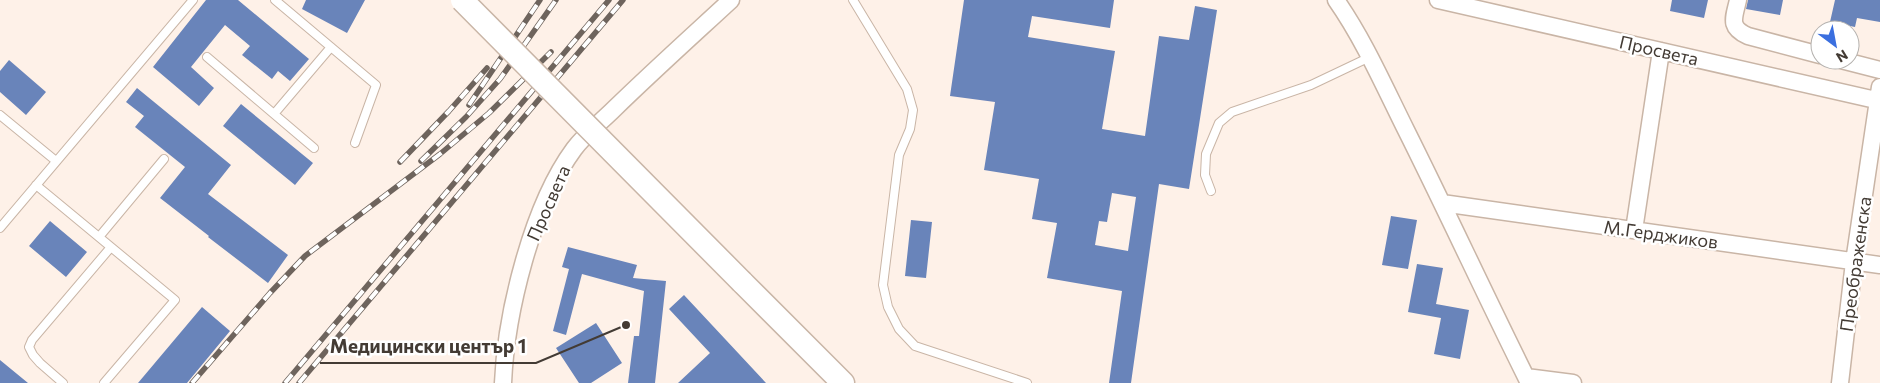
<svg xmlns="http://www.w3.org/2000/svg" width="1880" height="383" font-family="Commissioner,sans-serif">
	<rect width="100%" height="100%" fill="#fef1e8"/>
	<!-- building -->
	<path fill="#6984ba" fill-rule="evenodd" d="M 206,0 L 238,0 L 309,59 L 290,81 L 278,71 L 272,79 L 242,55 L 250,46 L 225,25 L 191,67 L 214,88 L 199,106 L 153,67 Z
		M 306,0 L 365,0 L 347,33 L 302,9 Z
		M 964,0 L 1114,0 L 1110,28 L 1032,16 L 1028,37 L 1115,51 L 1102,129 L 1145,136 L 1159,36 L 1189,40 L 1195,6 L 1217,10 L 1189,189 L 1159,184 L 1131,383 L 1109,383 L 1122,291 L 1047,278 L 1057,223 L 1032,219 L 1039,179 L 984,170 L 995,102 L 950,96 ZM 1112,193 L 1136,197 L 1128,251 L 1095,245 L 1099,221 L 1107,222 Z
		M 1672,0 L 1708,0 L 1704,18 L 1670,11 Z
		M 1748,0 L 1783,0 L 1780,15 L 1746,9 Z
		M 1835,0 L 1880,0 L 1880,22 L 1857,18 L 1855,27 L 1830,22 Z
		M 9,60 L 46,92 L 26,115 L 0,92 L 0,71 Z
		M 137,88 L 231,165 L 208,194 L 288,255 L 268,283 L 208,237 L 209,236 L 160,198 L 185,167 L 135,127 L 144,116 L 126,102 Z
		M 241,104 L 313,163 L 295,185 L 223,126 Z
		M 1391,216 L 1417,220 L 1408,269 L 1382,265 Z
		M 911,220 L 932,222 L 926,278 L 905,276 Z
		M 50,221 L 87,252 L 66,277 L 29,246 Z
		M 568,247 L 637,265 L 633,278 L 666,281 L 655,383 L 628,383 L 634,336 L 639,336 L 644,291 L 582,274 L 566,335 L 553,331 L 569,269 L 562,267 Z
		M 1417,264 L 1443,268 L 1436,304 L 1469,310 L 1460,359 L 1434,354 L 1441,318 L 1408,312 Z
		M 684,295 L 766,383 L 678,383 L 710,353 L 669,309 Z
		M 202,307 L 230,331 L 187,383 L 138,383 Z
		M 596,323 L 622,363 L 591,383 L 579,383 L 556,348 Z
		M 0,360 L 28,383 L 0,383 Z"/>
	<g fill="none" stroke-linecap="round" stroke-linejoin="round">
		<!-- lane casing -->
		<g stroke="#c9b5a6" stroke-width="10">
			<path id="lane" d="M 275,0 L 376,85 L 355,143
				M 853,0 L 907,89 L 913,110 L 910,129 L 899,155 L 883,285 L 888,307 L 899,329 L 915,346 L 1027,383
				M 207,57 L 314,148
				M 274,114 L 331,47
				M 0,115 L 56,161
				M 36,185 L 175,300 L 104,383
				M 1211,191 L 1205,175 L 1206,154 L 1219,123 L 1232,112 L 1311,85 L 1370,57
				M 0,228 L 193,0
				M 99,237 L 164,159
				M 63,383 L 40,363 L 33,355 L 29,347 L 32,340 L 111,247"/>
		</g>
		<!-- street casing -->
		<g stroke="#c9b5a6" stroke-width="19">
			<path id="street" d="M 1336,0 C 1364,40 1384,86 1406,130 C 1448,214 1487,299 1529,383
				M 1438,0 L 1880,101
				M 1738,0 C 1734,18 1728,27 1748,36 L 1820,55
				M 1841,60 L 1880,70
				M 1442,203 L 1880,265
				M 1634,230 L 1661,51
				M 1526,377 L 1573,383
				M 503,383 C 506,313 532,206 574,149 C 585,134 601,122 614,109 C 652,72 692,36 731,0
				M 1840,383 L 1854,262 L 1880,87"/>
		</g>
		<!-- secondary casing -->
		<g stroke="#c9b5a6" stroke-width="25">
			<path id="secondary" d="M 742,282 L 843,383"/>
		</g>
		<!-- lane -->
		<use href="#lane" stroke="#fff" stroke-width="8"/>
		<!-- street -->
		<use href="#street" stroke="#fff" stroke-width="16"/>
		<!-- secondary -->
		<use href="#secondary" stroke="#fff" stroke-width="22"/>
		<!-- rail casing -->
		<g stroke="#6e645d" stroke-width="5.5">
			<path id="rail" d="M 469,105 L 540,0
				M 421,161 L 466,117 L 500,79 L 556,0
				M 400,162 L 449,111 L 487,68
				M 192,383 L 270,293 L 305,256 L 440,154 L 489,113 L 551,52
				M 285,383 L 609,0
				M 299,383 L 623,0"/>
		</g>
		<!-- rail -->
		<use href="#rail" stroke="#fff" stroke-width="4" stroke-dasharray="11" stroke-linecap="butt"/>
		<!-- secondary-bridge casing -->
		<g stroke="#c9b5a6" stroke-width="25" stroke-linecap="butt">
			<path id="secondary-bridge" d="M 462,0 L 742,282"/>
		</g>
		<!-- secondary-bridge -->
		<use href="#secondary-bridge" stroke="#fff" stroke-width="22"/>
	</g>
	<g text-anchor="middle" dominant-baseline="central" stroke-width="5" stroke-linejoin="round" paint-order="stroke">
		<!-- street labels -->
		<g font-size="18" fill="#433b34" stroke="#fff">
			<text transform="translate(1659 50) rotate(13)">Просвета</text>
			<text transform="translate(548 203) rotate(-66)">Просвета</text>
			<text transform="translate(1661 234) rotate(8)">М.Герджиков</text>
			<text transform="translate(1855 264) rotate(-82)">Преображенска</text>
		</g>
	</g>
	<!-- callouts -->
	<path fill="none" stroke="#433b34" stroke-width="2" d="M626 325L536 363H320"/>
	<circle fill="#433b34" stroke="#fff" stroke-width="2" cx="626" cy="325" r="5"/>
	<g font-size="19" text-anchor="middle" font-weight="bold" fill="#433b34" stroke="#fff" stroke-width="5" stroke-linejoin="round" paint-order="stroke">
		<text x="428" y="353">Медицински център 1</text>
	</g>
	<!-- north arrow -->
	<g transform="translate(1835 45) rotate(148)"><circle r="24" fill="#ffffff" stroke="#b4b1ae"/>
	<path d="M0-4L9 19L0 12L-9 19Z" fill="#3b6fdf"/>
	<text y="-8" font-size="14" font-weight="bold" text-anchor="middle" fill="#433b34">N</text>
	</g>
</svg>
